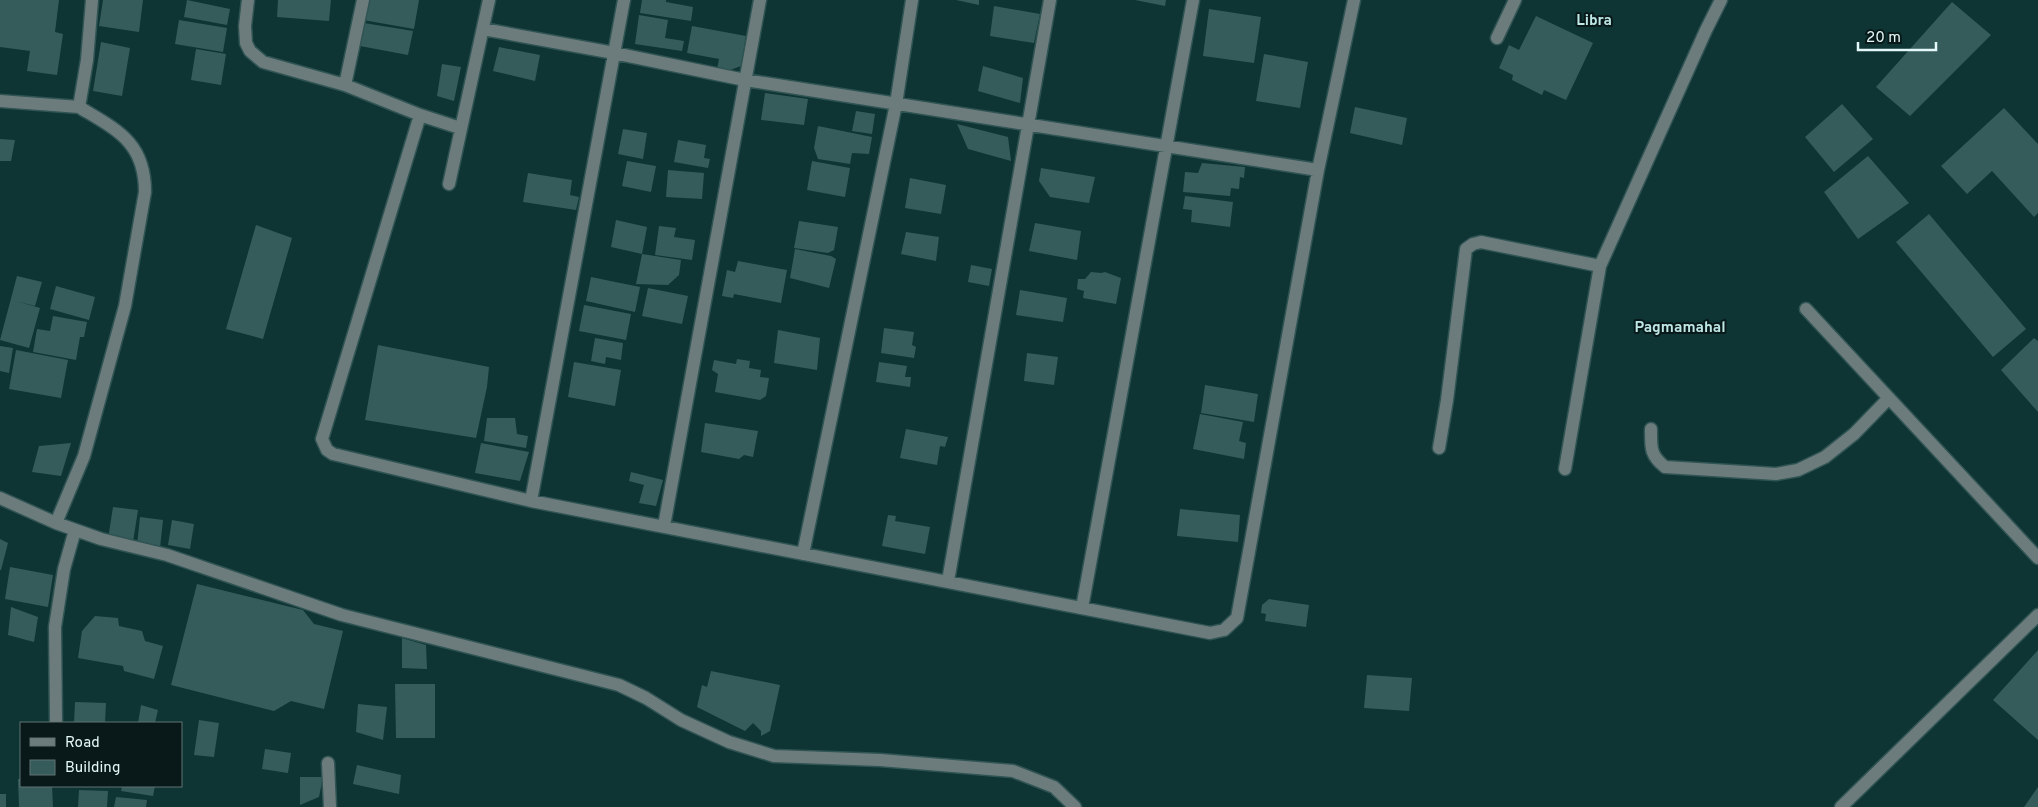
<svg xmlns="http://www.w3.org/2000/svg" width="2038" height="807" font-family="Overpass,sans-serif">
	<rect width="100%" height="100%" fill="#0e3434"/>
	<!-- building -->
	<path fill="#365b5b" d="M 0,0 L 59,0 L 55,32 L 63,34 L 57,75 L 27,71 L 30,51 L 0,47 Z
		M 103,0 L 143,0 L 139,32 L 99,26 Z
		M 187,0 L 230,9 L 227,25 L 184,17 Z
		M 278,0 L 331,0 L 329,21 L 277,17 Z
		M 367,0 L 419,0 L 414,29 L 363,20 Z
		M 642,0 L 666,0 L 666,2 L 693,7 L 691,21 L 640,13 Z
		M 956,0 L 979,0 L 979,5 Z
		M 1135,0 L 1166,0 L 1165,6 Z
		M 1952,2 L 1991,35 L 1910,116 L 1876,87 Z
		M 994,6 L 1040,14 L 1034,43 L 990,36 Z
		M 1209,9 L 1261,17 L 1254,63 L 1203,56 Z
		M 639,15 L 668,20 L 665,38 L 684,41 L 682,51 L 635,44 Z
		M 1536,16 L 1593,43 L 1566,100 L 1544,90 L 1542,95 L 1512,80 L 1513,75 L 1499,68 L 1509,45 L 1519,50 Z
		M 179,20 L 227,28 L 223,52 L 175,44 Z
		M 364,23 L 413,31 L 408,55 L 360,46 Z
		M 692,26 L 746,36 L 741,66 L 728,71 L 717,69 L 719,59 L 687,53 Z
		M 101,42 L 130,48 L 122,96 L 93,91 Z
		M 499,47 L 540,55 L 535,81 L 493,71 Z
		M 196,49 L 226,54 L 221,85 L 191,80 Z
		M 1264,54 L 1308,62 L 1300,108 L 1256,101 Z
		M 442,64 L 461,67 L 454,101 L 437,96 Z
		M 983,66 L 1023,78 L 1020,103 L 978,91 Z
		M 765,93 L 808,99 L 804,125 L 761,120 Z
		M 1842,104 L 1873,139 L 1834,172 L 1805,137 Z
		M 1355,107 L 1407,118 L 1402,145 L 1350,133 Z
		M 2004,108 L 2038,144 L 2038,213 L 2034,217 L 1992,171 L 1967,194 L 1941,166 Z
		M 856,111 L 875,114 L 872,134 L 852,131 Z
		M 957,124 L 1008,137 L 1011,161 L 968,149 Z
		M 818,126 L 872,137 L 869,154 L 852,153 L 850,164 L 818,159 L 814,148 Z
		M 623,129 L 647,133 L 643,159 L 618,154 Z
		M 0,139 L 15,140 L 11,161 L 0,161 Z
		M 678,140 L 706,145 L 704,158 L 710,159 L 708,168 L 674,162 Z
		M 1868,156 L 1909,203 L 1858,239 L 1824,192 Z
		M 627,161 L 656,166 L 651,192 L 622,186 Z
		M 812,161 L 850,168 L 845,197 L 807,190 Z
		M 1202,163 L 1245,167 L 1244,178 L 1240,177 L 1239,189 L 1231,188 L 1230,196 L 1183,192 L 1185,172 L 1198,173 Z
		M 1041,168 L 1095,177 L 1089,203 L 1050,197 L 1039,181 Z
		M 668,170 L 704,173 L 702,199 L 666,197 Z
		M 528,173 L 572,180 L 570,195 L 579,197 L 576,210 L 523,202 Z
		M 910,178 L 946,185 L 941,214 L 905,208 Z
		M 1185,196 L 1233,202 L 1230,227 L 1191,222 L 1192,210 L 1183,209 Z
		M 1929,214 L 2026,329 L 1993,357 L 1896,242 Z
		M 616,220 L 647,227 L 642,254 L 611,247 Z
		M 799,221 L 838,227 L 834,250 L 828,253 L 794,248 Z
		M 1035,223 L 1081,231 L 1077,260 L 1029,251 Z
		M 256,225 L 292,238 L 263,339 L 226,329 Z
		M 659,226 L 676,228 L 674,237 L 695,240 L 692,260 L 655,255 Z
		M 906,232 L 939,237 L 936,261 L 901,254 Z
		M 795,249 L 831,256 L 836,259 L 829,288 L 790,278 Z
		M 642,254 L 681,260 L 679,275 L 668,285 L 636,284 Z
		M 738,261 L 787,270 L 781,303 L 734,294 L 733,298 L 722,296 L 727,270 L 735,272 Z
		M 971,265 L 992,269 L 989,286 L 968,282 Z
		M 1091,272 L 1101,273 L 1105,272 L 1121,278 L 1116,304 L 1083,298 L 1084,291 L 1077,289 L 1078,279 L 1085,279 Z
		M 17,276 L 42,282 L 35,306 L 16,301 L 40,308 L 29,348 L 0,340 Z
		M 591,277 L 640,287 L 635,312 L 586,301 Z
		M 56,286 L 95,297 L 89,320 L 50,309 Z
		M 648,288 L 688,296 L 682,324 L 642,316 Z
		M 1020,290 L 1067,298 L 1063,322 L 1016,315 Z
		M 584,305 L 631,314 L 626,340 L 579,331 Z
		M 53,316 L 87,322 L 84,337 L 80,337 L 76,360 L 33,352 L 37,329 L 50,331 Z
		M 884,328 L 914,332 L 912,345 L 916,347 L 914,358 L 881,353 Z
		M 778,330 L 820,338 L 817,370 L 774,363 Z
		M 595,338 L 623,343 L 621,360 L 606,357 L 605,364 L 591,361 Z
		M 2034,338 L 2038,341 L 2038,412 L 2001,370 Z
		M 378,345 L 489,367 L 487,387 L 476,438 L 365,420 Z
		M 0,346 L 13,348 L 9,373 L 0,371 Z
		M 16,350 L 68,360 L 61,398 L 9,389 Z
		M 1027,353 L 1058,357 L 1054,385 L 1024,381 Z
		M 737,359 L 750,361 L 749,368 L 761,370 L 760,377 L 769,378 L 766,396 L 760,400 L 715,392 L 718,374 L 712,370 L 714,360 L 736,364 Z
		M 574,362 L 621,370 L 615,406 L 568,397 Z
		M 879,362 L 907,366 L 905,377 L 911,377 L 910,387 L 876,382 Z
		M 1205,385 L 1258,394 L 1254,422 L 1201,413 Z
		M 1200,414 L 1243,422 L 1239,441 L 1246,443 L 1244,459 L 1193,449 Z
		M 487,418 L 515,418 L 517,434 L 528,436 L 526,448 L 484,441 Z
		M 705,423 L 758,431 L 753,457 L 744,455 L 739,459 L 701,452 Z
		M 906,429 L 948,437 L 945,447 L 940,446 L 937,465 L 900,458 Z
		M 71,443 L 61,476 L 32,472 L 39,446 Z
		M 481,443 L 529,452 L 520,481 L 475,473 Z
		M 631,472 L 663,480 L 656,506 L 639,503 L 644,485 L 629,481 Z
		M 113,507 L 138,510 L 133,542 L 108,539 Z
		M 1180,509 L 1240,515 L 1238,542 L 1177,536 Z
		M 888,515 L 896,516 L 895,521 L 930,527 L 925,554 L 882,546 Z
		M 140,517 L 163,520 L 160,548 L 137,545 Z
		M 172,520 L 194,524 L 190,549 L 168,545 Z
		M 0,539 L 8,543 L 1,570 L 0,570 Z
		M 10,567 L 53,575 L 48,607 L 5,599 Z
		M 197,584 L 303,610 L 314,624 L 343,631 L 324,709 L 291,701 L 274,711 L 171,685 Z
		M 1269,599 L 1309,605 L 1306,627 L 1265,621 L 1266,614 L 1261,613 L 1262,605 Z
		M 11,607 L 38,617 L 34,642 L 8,635 Z
		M 95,616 L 118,618 L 119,626 L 142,631 L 145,641 L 163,646 L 154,679 L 124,671 L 123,666 L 78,658 L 82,631 Z
		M 402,638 L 426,645 L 427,669 L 402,668 Z
		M 2038,650 L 2038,740 L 1993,700 Z
		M 711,671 L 780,685 L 770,731 L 761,736 L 761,731 L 753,723 L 745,731 L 697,707 L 702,685 L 707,687 Z
		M 1367,675 L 1412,678 L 1409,711 L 1364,708 Z
		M 395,684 L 435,684 L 435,738 L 396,738 Z
		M 75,702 L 106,703 L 105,723 L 74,723 Z
		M 358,704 L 387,707 L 383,740 L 356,732 Z
		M 141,705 L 158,710 L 155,723 L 138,723 Z
		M 199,720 L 219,723 L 214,757 L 194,755 Z
		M 265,749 L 291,753 L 288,773 L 262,769 Z
		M 357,765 L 401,775 L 399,794 L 353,784 Z
		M 300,777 L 323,777 L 319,797 L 300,805 Z
		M 18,779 L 21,779 L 21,786 L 52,786 L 53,807 L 19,807 Z
		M 122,786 L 155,786 L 153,796 L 121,791 Z
		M 2038,787 L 2038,807 L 2024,807 Z
		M 79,790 L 108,791 L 107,807 L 78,807 Z
		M 0,794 L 6,794 L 6,807 L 0,807 Z
		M 116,797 L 147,800 L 146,807 L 114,807 Z"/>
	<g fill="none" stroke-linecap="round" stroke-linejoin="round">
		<!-- minor casing -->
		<g stroke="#305353" stroke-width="15">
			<path id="minor" d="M 248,0 L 245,26 L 246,43 L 250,51 L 263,62 L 345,85 L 420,115 L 460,128
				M 483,29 L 614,53 L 745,80 L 1318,170
				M 1497,38 L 1515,0
				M 345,85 L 363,0
				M 0,101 L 79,107 L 87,60 L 92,0
				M 420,115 L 322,439 L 327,450 L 333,454 L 531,501 L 1210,633 L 1224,630 L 1237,618 L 1318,170 L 1354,0
				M 449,184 L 489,0
				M 1806,309 L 2038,558
				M 1651,429 C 1651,448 1650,455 1665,467 L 1776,474 L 1798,470 L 1825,457 L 1854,434 L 1889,398
				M 1439,448 L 1447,400 L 1466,249 L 1473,244 L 1481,242 L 1600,266
				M 1565,469 L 1600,266 L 1706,30 L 1721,0
				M 0,498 L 56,523 L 101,539 L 167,555 L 342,615 L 619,685 L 646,698 L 681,720 L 729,742 L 774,756 L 880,760 L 1013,771 L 1054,787 L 1075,807
				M 531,501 L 624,0
				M 56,523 L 84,456 L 125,306 L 145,192 C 145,142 117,130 79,107
				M 664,526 L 760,0
				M 803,554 L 896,104 L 912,0
				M 948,581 L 1050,0
				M 1082,608 L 1193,0
				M 56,723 L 55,627 L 64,569 L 75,530
				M 328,763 L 330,807
				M 1841,807 L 2038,615"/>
		</g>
		<!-- minor -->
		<use href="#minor" stroke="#6c7c7c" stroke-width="12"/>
	</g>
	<g text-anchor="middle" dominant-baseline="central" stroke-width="4" stroke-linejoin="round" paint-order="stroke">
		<!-- neighbourhood labels -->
		<g font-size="15" font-weight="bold" fill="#bee7e6" stroke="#091919">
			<text x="1594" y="21">Libra</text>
			<text x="1680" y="328">Pagmamahal</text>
		</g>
	</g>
	<!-- legend -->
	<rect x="20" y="722" width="162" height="65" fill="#091919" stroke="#607272"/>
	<rect x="30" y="738" width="25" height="8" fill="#6c7c7c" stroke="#607272"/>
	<text x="65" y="747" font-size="15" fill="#e3f8f7">Road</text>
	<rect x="30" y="760" width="25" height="15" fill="#365b5b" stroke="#607272"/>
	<text x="65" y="772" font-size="15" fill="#e3f8f7">Building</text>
	<!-- scale -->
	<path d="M1858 42v8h78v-8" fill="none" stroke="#e3f8f7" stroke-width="2.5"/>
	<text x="1866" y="42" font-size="15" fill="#e3f8f7" stroke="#091919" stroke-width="4" paint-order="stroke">20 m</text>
</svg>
